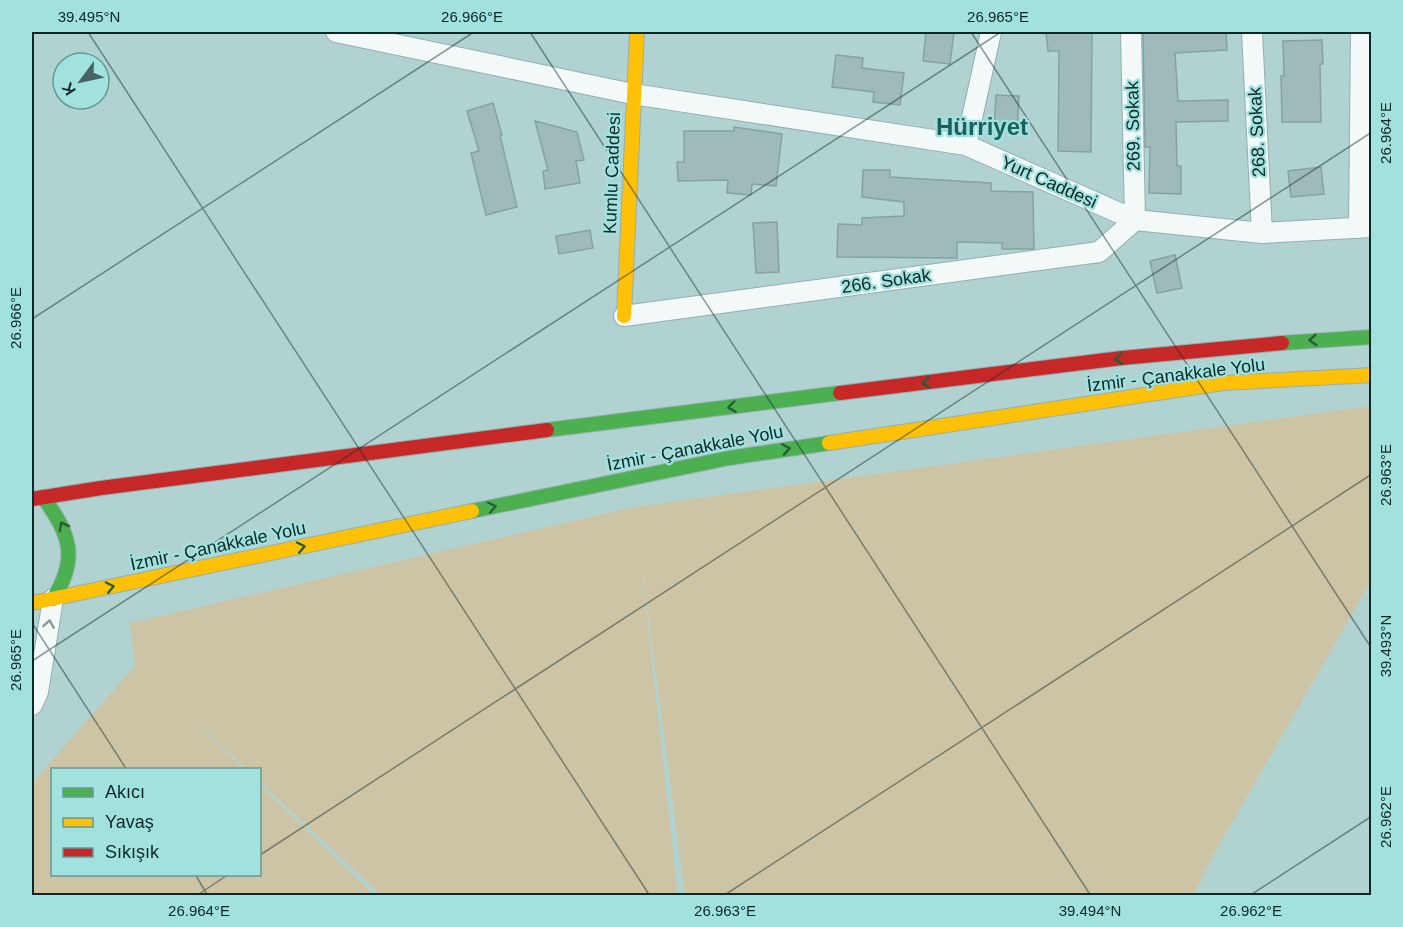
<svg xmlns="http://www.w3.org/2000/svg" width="1403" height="927" font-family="Arial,sans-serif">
	<rect width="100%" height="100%" fill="#b0d3d2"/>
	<!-- green -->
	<path fill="#cdc4a5" d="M 1371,406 L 1371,581 L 1215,852 L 1194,895 L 685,895 L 640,553 L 678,895 L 381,895 L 260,782 L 260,770 L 246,769 L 186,713 L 243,769 L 52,770 L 52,874 L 260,874 L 260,785 L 374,895 L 32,895 L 32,783 L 135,666 L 130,623 L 634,507 Z"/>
	<!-- building -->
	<path fill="#9ebab9" stroke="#86a2a0" stroke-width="1.5" d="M 926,32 L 954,32 L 950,64 L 923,61 Z
		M 1046,32 L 1092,32 L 1091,152 L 1058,151 L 1059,51 L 1048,51 Z
		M 1143,32 L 1226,32 L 1227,50 L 1175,53 L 1178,101 L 1228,100 L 1228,121 L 1176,122 L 1177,166 L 1181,166 L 1181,194 L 1149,193 L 1150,147 L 1145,147 Z
		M 1322,40 L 1323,64 L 1320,64 L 1321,122 L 1282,122 L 1281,76 L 1284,76 L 1283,41 Z
		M 836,55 L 863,58 L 862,68 L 904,73 L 900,105 L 873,102 L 874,92 L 832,87 Z
		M 996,95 L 1019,96 L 1017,131 L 994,130 Z
		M 493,103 L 502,135 L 500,135 L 517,207 L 486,215 L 471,153 L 479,151 L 467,111 Z
		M 535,121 L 577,132 L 584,160 L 576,161 L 580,183 L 545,189 L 543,171 L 548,170 Z
		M 734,127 L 782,134 L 776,186 L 752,184 L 751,195 L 727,193 L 728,180 L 678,181 L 677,162 L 684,162 L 684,131 L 734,131 Z
		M 1321,167 L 1324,194 L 1291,197 L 1288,171 Z
		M 863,170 L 890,170 L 890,177 L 991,183 L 991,191 L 1033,192 L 1034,249 L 1002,249 L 1002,243 L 957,242 L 957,258 L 837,257 L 838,224 L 862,225 L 862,218 L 904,216 L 904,202 L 862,197 Z
		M 777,222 L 779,272 L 756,273 L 753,223 Z
		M 590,230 L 593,248 L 559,254 L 556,236 Z
		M 1175,255 L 1182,288 L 1157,293 L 1150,261 Z"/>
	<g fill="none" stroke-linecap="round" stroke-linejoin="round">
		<!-- street casing -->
		<g stroke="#93afae" stroke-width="22">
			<path id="street" d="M 336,32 L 633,94 L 966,145 L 1135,220 L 1262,233 L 1372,227
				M 1252,32 L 1262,233
				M 966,145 L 991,32
				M 1359,228 L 1361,32
				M 624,316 L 1099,252 L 1135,220 L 1131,32
				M 32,705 L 38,692 L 53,599"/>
		</g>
		<!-- fast casing -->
		<g stroke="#93afae" stroke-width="16">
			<path id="fast" d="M 1282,343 L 1372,337
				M 547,430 L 840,393
				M 43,497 C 70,534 79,558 53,599
				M 472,511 L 729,458 L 829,443"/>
		</g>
		<!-- slow casing -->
		<g stroke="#93afae" stroke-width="16">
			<path id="slow" d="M 624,316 L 637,32
				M 829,443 L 1223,383 L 1372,375
				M 32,603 L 472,511"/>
		</g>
		<!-- jam casing -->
		<g stroke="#93afae" stroke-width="16">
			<path id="jam" d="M 840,393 L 1122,358 L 1282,343
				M 32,499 L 101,488 L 547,430"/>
		</g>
		<!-- street -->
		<use href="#street" stroke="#f3f8f8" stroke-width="20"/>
		<!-- fast -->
		<use href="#fast" stroke="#4caf50" stroke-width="14"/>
		<!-- slow -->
		<use href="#slow" stroke="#ffc107" stroke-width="14"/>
		<!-- jam -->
		<use href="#jam" stroke="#c62828" stroke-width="14"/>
	</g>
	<!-- one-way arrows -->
	<defs><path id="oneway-chevron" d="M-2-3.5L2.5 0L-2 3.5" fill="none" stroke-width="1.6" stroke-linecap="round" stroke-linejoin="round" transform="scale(1.5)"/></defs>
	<g stroke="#265e37">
		<use href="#oneway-chevron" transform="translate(1313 340) rotate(176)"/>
		<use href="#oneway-chevron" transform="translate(1119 359) rotate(173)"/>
		<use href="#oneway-chevron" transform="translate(926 383) rotate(173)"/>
		<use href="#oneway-chevron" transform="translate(732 407) rotate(173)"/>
		<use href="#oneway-chevron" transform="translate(786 449) rotate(-9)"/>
		<use href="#oneway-chevron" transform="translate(492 507) rotate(-12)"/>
		<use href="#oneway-chevron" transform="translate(63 526) rotate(-118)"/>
		<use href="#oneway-chevron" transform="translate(301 547) rotate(-12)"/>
		<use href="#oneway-chevron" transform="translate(110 587) rotate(-12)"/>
	</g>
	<use stroke="#8c9a9a" href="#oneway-chevron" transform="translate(49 624) rotate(-81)"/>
	<!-- ticks -->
	<path fill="none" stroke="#0d2827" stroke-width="1.5" stroke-opacity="0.45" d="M 88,32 L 650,896M 530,32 L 1091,896M 971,32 L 1372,649M 32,319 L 474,32M 32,623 L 127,770M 32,661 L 1001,32M 260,855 L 1372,132M 195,874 L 208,896M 196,896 L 229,874M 723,896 L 1372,474M 1249,896 L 1372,816"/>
	<g text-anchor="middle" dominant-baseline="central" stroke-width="4.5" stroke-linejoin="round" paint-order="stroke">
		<!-- street labels -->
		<g font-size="18" fill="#0d2827" stroke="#a1e2df">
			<text transform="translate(1133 126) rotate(-91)">269. Sokak</text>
			<text transform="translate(1257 132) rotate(-93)">268. Sokak</text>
			<text transform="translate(612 173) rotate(-88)">Kumlu Caddesi</text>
			<text transform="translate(1049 182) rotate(24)">Yurt Caddesi</text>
			<text transform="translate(886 281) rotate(-8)">266. Sokak</text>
			<text transform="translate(1176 375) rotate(-7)">İzmir - Çanakkale Yolu</text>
			<text transform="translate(695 448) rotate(-11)">İzmir - Çanakkale Yolu</text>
			<text transform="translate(218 546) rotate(-12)">İzmir - Çanakkale Yolu</text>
		</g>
		<!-- district labels -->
		<g font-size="24" font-weight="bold" fill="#1c605d" stroke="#a1e2df">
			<text x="982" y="126">Hürriyet</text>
		</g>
	</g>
	<!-- border -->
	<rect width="1403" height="927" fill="none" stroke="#a1e2df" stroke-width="66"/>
	<!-- legend -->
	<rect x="51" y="768" width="210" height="108" fill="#a1e2df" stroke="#669895" stroke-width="1.5"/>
	<rect x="63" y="788" width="30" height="9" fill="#4caf50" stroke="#669895" stroke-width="1.5"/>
	<text x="105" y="798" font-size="18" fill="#0d2827">Akıcı</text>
	<rect x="63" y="818" width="30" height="9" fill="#ffc107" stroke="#669895" stroke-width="1.5"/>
	<text x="105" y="828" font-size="18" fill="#0d2827">Yavaş</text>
	<rect x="63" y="848" width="30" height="9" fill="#c62828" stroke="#669895" stroke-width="1.5"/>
	<text x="105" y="858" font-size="18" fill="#0d2827">Sıkışık</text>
	<!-- north arrow -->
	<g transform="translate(81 81) rotate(237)"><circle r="28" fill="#a1e2df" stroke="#669895" stroke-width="1.5"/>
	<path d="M0-4.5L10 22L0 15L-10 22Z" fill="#466463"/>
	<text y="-9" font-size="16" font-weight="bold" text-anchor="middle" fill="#0d2827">K</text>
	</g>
	<rect x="33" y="33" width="1337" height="861" fill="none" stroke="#0d2827" stroke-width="2"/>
	<g font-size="15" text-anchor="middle" fill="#0d2827">
		<text x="89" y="22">39.495°N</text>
		<text x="472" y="22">26.966°E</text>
		<text x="998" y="22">26.965°E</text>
		<text transform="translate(1386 133) rotate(-90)" y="5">26.964°E</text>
		<text transform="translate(16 318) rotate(-90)" y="5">26.966°E</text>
		<text transform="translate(1386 475) rotate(-90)" y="5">26.963°E</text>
		<text transform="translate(1386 646) rotate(-90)" y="5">39.493°N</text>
		<text transform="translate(16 660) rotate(-90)" y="5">26.965°E</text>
		<text transform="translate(1386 817) rotate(-90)" y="5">26.962°E</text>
		<text x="199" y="916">26.964°E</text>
		<text x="725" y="916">26.963°E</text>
		<text x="1090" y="916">39.494°N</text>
		<text x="1251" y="916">26.962°E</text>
	</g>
</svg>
